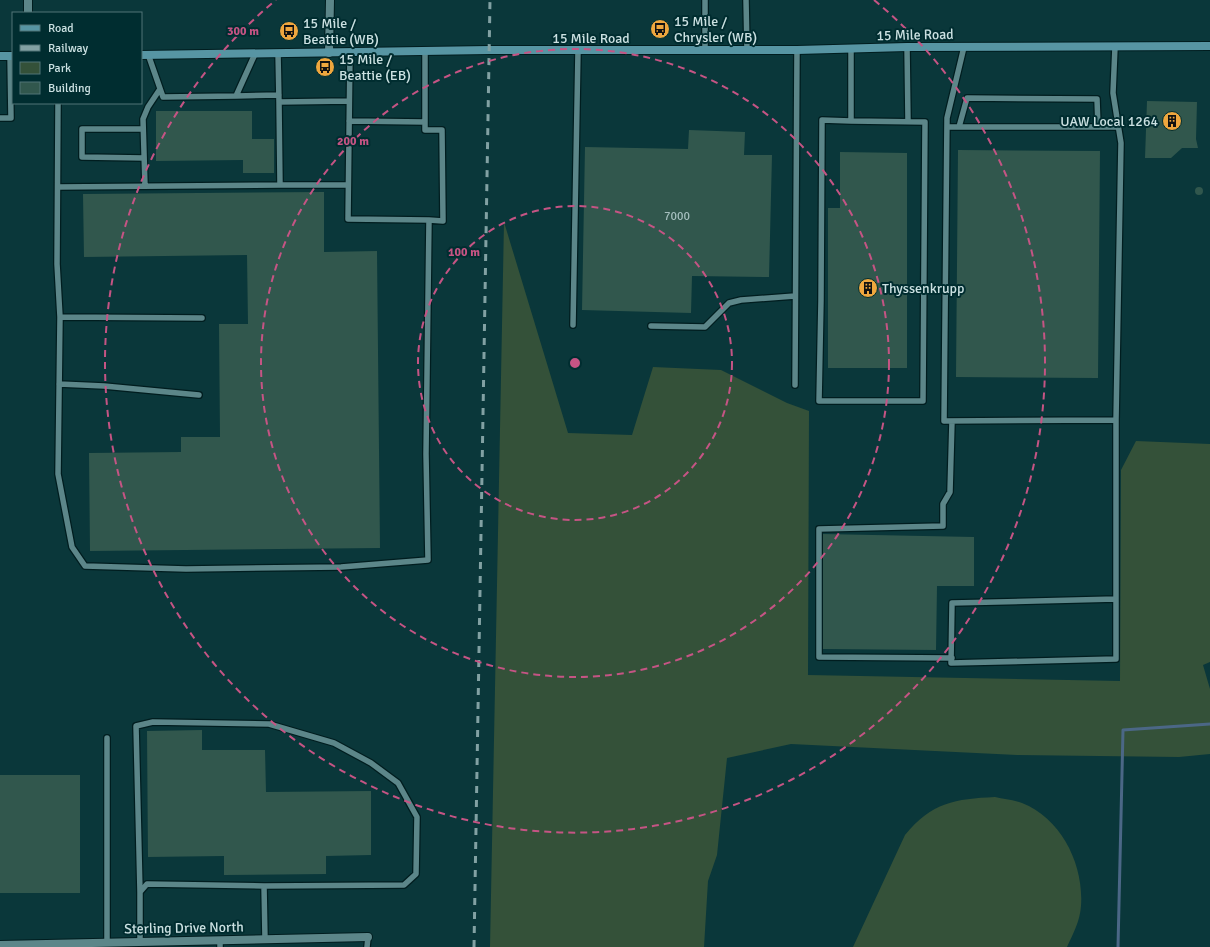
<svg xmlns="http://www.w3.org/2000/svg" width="1210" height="947" font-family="Signika,sans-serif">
	<rect width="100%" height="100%" fill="#0a373a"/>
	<!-- green -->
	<path fill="#345139" d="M 504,222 L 568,433 L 632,435 L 653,367 L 721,370 L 787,403 L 809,411 L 808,675 L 1120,681 L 1121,470 L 1136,441 L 1210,444 L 1210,662 L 1203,665 L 1210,689 L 1210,754 L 1179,757 L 1017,755 L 791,744 L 727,758 L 717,855 L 708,881 L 704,947 L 490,947 Z
		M 995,797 C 1004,799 1014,800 1022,803 C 1062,819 1084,865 1081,906 C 1080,921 1073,934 1067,947 L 853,947 L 905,835 C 932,802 955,799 995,797 Z"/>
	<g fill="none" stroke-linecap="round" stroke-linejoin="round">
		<!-- stream -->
		<path stroke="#4b6786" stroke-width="3" d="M 1118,947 L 1123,730 L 1210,724"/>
	</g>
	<!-- building -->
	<path fill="#31574d" d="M 1147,101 L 1197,102 L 1196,139 L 1198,148 L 1182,148 L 1171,158 L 1145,158 Z
		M 156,111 L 252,111 L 252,139 L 274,139 L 274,173 L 243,173 L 243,160 L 156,161 Z
		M 689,130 L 745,132 L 744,155 L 772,155 L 769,277 L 692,276 L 691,313 L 582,310 L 585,147 L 688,149 Z
		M 958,150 L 1100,151 L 1098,378 L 956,377 Z
		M 840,152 L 907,153 L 907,368 L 828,368 L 828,208 L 840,208 Z
		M1195 191a4 4 0 1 1 8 0a4 4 0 1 1-8 0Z
		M 324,192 L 324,252 L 377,251 L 380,548 L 90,551 L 89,453 L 181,452 L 181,437 L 220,437 L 219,324 L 248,324 L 247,255 L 84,257 L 83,194 Z
		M 823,534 L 974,537 L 974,586 L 937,586 L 936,650 L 823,649 Z
		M 202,730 L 202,750 L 265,750 L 266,792 L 371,791 L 371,855 L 326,856 L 326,874 L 224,875 L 224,856 L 148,857 L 147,731 Z
		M 0,775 L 80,775 L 80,893 L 0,893 Z"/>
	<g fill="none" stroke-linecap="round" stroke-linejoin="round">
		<!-- lane casing -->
		<g stroke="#001d1f" stroke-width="8">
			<path id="lane" d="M 746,0 L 747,50
				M 907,47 L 908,121
				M 964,47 L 947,118 L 944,421 L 1116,420 L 1121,143 L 1113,93 L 1115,47
				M 705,50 L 705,0
				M 425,52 L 425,130 L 442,130 L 443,221 L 429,220
				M 278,53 L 279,102 L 349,101
				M 148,54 L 163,97 L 236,96 L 255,54
				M 236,96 L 279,95
				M 279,102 L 280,185 L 348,185
				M 58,103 L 57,264 L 60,317 L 202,318
				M 0,118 L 11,118 L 10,56
				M 349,121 L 425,122
				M 851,121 L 925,122 L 923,401 L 819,401 L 821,300 L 822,120 L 851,121 L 851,49
				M 947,127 L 1118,127
				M 959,127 L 967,98 L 1097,99 L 1098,127
				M 143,129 L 82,129 L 82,157 L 144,158
				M 145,186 L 143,119 L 148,107 L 160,89
				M 58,187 L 280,185
				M 60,317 L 58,474 L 72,547 L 85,566 L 186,569 L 341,567 L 428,560 L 426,454 L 429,220 L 348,219 L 350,53
				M 573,325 L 578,51
				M 651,326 L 705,327 L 729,303 L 741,300 L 795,296
				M 59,384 L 104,386 L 199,395
				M 795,385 L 797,50
				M 1116,420 L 1116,659 L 951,663 L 952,603 L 1116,599
				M 952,658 L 819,657 L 819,529 L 943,526 L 943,504 L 950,492 L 952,421
				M 107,738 L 107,943
				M 264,886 L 265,939
				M 140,942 L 140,892 L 147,884 L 264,886 L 404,885 L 416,874 L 417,817 L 398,783 L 371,763 L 334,743 L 269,724 L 153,722 L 136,726 L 140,892
				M 220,947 L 220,940
				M 367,947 L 368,937"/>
		</g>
		<!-- street casing -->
		<g stroke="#001d1f" stroke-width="10">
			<path id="street" d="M 28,13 L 28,0
				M 329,53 L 330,0
				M 0,945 L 368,937"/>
		</g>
		<!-- secondary casing -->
		<g stroke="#001d1f" stroke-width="10">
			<path id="secondary" d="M 141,55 L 489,50 L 797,50 L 907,47 L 1210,46
				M 0,56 L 13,56"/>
		</g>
		<!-- lane -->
		<use href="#lane" stroke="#5c8689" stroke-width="5.5"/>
		<!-- street -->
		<use href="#street" stroke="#5c8689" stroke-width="8"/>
		<!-- secondary -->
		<use href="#secondary" stroke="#5795a3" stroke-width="8"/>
		<!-- rail -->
		<path stroke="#82a1a3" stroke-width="3" stroke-dasharray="7 7" stroke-linecap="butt" d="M 474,947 L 490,0"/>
	</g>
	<!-- distance rings -->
	<g fill="none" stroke="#c55484" stroke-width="2" stroke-dasharray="7 5">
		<circle cx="575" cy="363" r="157"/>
		<circle cx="575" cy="363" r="314"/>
		<path d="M874 0A470 470 0 1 1 276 0"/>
	</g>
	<!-- icons -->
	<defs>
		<g id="bus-disc" transform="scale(1)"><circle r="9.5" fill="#efa73e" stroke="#002d30"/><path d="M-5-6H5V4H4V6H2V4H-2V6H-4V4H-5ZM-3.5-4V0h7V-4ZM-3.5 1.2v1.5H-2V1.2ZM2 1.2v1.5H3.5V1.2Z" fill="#111"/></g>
		<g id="building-disc" transform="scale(1)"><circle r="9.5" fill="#efa73e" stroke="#002d30"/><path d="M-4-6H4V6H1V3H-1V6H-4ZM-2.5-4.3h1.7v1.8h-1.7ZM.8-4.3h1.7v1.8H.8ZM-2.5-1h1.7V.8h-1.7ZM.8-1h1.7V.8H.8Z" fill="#111"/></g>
	</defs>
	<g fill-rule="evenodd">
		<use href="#bus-disc" x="660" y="29"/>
		<use href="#bus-disc" x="289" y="31"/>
		<use href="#bus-disc" x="325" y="67"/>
		<use href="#building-disc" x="1172" y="121"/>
		<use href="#building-disc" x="868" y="288"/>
	</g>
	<g text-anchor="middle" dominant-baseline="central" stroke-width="4" stroke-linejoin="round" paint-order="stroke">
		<!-- number labels -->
		<g font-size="12" fill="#a4bebd">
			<text x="677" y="216">7000</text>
		</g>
		<!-- poi labels -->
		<g font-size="14" fill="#cbe1e2" stroke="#002d30" text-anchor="start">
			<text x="674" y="21">15 Mile /<tspan x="674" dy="16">Chrysler (WB)</tspan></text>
			<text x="303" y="23">15 Mile /<tspan x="303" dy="16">Beattie (WB)</tspan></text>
			<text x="339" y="59">15 Mile /<tspan x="339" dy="16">Beattie (EB)</tspan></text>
			<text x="1158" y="121" text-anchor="end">UAW Local 1264</text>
			<text x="882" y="288">Thyssenkrupp</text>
		</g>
		<!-- street labels -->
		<g font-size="14" fill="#cbe1e2" stroke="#002d30">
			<text transform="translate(915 35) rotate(-1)">15 Mile Road</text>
			<text x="591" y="38">15 Mile Road</text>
			<text transform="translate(184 928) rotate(-1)">Sterling Drive North</text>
		</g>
	</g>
	<circle cx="575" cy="363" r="6" fill="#c55484" stroke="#002d30" stroke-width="2"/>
	<g font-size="12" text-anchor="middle" font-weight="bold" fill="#c55484" stroke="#002d30" stroke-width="4" stroke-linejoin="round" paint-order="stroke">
		<text x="243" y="35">300 m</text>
		<text x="353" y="145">200 m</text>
		<text x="464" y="256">100 m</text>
	</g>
	<!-- legend -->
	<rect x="12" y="12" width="130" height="92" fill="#002d30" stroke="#517577"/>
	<rect x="20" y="25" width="20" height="6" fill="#5795a3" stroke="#517577"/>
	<text x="48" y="32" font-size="12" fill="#cbe1e2">Road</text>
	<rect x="20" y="45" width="20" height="6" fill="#82a1a3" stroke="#517577"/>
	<text x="48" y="52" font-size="12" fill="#cbe1e2">Railway</text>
	<rect x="20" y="62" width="20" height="12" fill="#345139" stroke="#517577"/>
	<text x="48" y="72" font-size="12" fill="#cbe1e2">Park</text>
	<rect x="20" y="82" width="20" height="12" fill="#31574d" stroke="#517577"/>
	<text x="48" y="92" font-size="12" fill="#cbe1e2">Building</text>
</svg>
